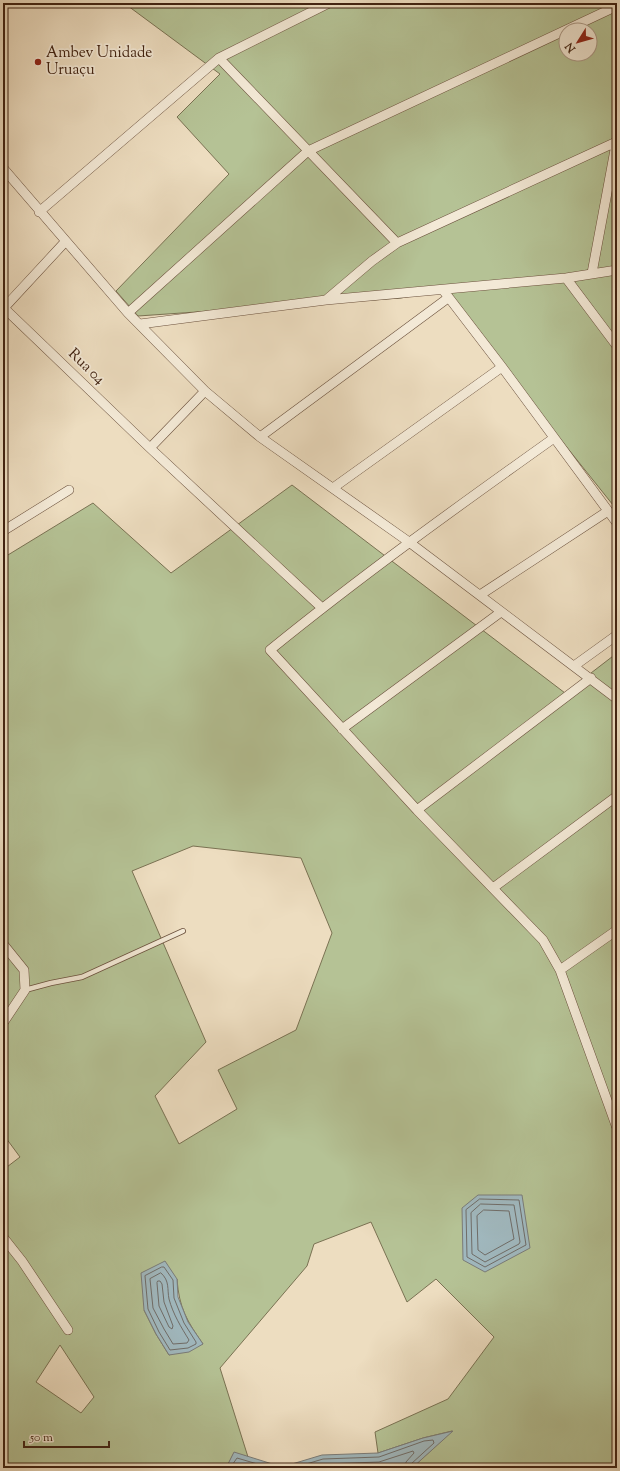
<svg xmlns="http://www.w3.org/2000/svg" width="620" height="1471" font-family="'Sorts Mill Goudy',serif">
	<rect width="100%" height="100%" fill="#edddc0"/>
	<filter id="stains"><feTurbulence type="fractalNoise" baseFrequency=".005" numOctaves="4"/><feColorMatrix values="0 0 0 0 .2 0 0 0 0 .09 0 0 0 0 .02 0 0 0 .5 -.17"/></filter>
	<radialGradient id="worn" r=".72"><stop offset=".6" stop-color="#630" stop-opacity="0"/><stop offset="1" stop-color="#630" stop-opacity=".3"/></radialGradient>
	<!-- green -->
	<path fill="#b5c295" stroke="#7a7253" fill-rule="evenodd" d="M 124,3 L 617,3 L 617,510 L 445,295 L 443,290 L 401,298 L 138,316 L 116,291 L 229,174 L 177,117 L 220,74 ZM 566,30 L 590,30 L 590,54 L 566,54 Z
		M 292,485 L 565,693 L 617,653 L 617,1468 L 412,1468 L 452,1431 L 423,1438 L 378,1453 L 375,1432 L 448,1399 L 494,1337 L 436,1279 L 407,1302 L 371,1222 L 314,1244 L 307,1266 L 220,1368 L 248,1457 L 234,1453 L 226,1468 L 3,1468 L 3,1170 L 20,1157 L 3,1134 L 3,558 L 93,503 L 171,573 ZM 193,846 L 301,858 L 332,933 L 296,1030 L 218,1070 L 237,1109 L 179,1144 L 155,1096 L 206,1042 L 132,871 ZM 177,1279 C 179,1308 187,1321 203,1344 L 169,1355 L 156,1334 L 144,1310 ZM 60,1345 L 94,1397 L 81,1413 L 36,1382 Z"/>
	<!-- water -->
	<path fill="#a0b8be" stroke="#7a7c79" d="M 478,1195 L 522,1195 L 530,1248 L 485,1272 L 463,1260 L 462,1208 Z
		M 165,1261 L 177,1279 L 178,1297 L 188,1322 L 203,1344 L 189,1352 L 169,1355 L 156,1334 L 144,1310 L 141,1273 Z
		M 453,1431 L 412,1468 L 226,1468 L 234,1452 L 282,1467 L 322,1455 L 378,1453 L 423,1438 Z"/>
	<g fill="none" stroke-linecap="round" stroke-linejoin="round">
		<!-- shore -->
		<path stroke="#706d68" stroke-width="1" d="M 480,1199 L 519,1200 L 526,1245 L 524,1246 L 485,1267 L 467,1257 L 466,1210 Z
			M 481,1204 L 514,1205 L 520,1242 L 519,1244 L 485,1262 L 472,1254 L 471,1213 Z
			M 484,1210 L 509,1211 L 514,1239 L 512,1240 L 485,1255 L 478,1250 L 477,1216 Z
			M 162,1267 L 164,1267 L 173,1280 L 174,1298 L 184,1323 L 196,1342 L 196,1344 L 188,1348 L 170,1350 L 159,1332 L 148,1309 L 145,1276 Z
			M 161,1273 C 170,1281 167,1289 169,1299 C 173,1314 181,1327 189,1340 L 187,1343 L 173,1344 L 164,1329 L 153,1308 L 150,1279 Z
			M 158,1281 L 160,1281 L 162,1284 L 164,1302 L 173,1326 L 172,1329 L 169,1327 L 159,1306 L 157,1283 Z
			M 230,1468 L 237,1458 L 271,1468
			M 293,1468 L 323,1459 L 379,1457 L 424,1441 L 433,1440 L 434,1443 L 411,1464 L 410,1468
			M 311,1468 L 324,1464 L 379,1462 L 413,1451 L 414,1453 L 406,1462 L 405,1468"/>
		<!-- service casing -->
		<g stroke="#6b513d" stroke-width="6">
			<path id="service" d="M 25,990 L 51,983 L 82,977 L 183,931"/>
		</g>
		<!-- minor casing -->
		<g stroke="#6b513d" stroke-width="10">
			<path id="minor" d="M 219,58 L 397,243
				M 3,168 L 128,313 L 205,391 L 260,437 L 409,542 L 617,699
				M 39,212 L 219,58 L 329,3
				M 592,273 L 617,139
				M 566,278 L 617,346
				M 443,290 L 502,367 L 617,523
				M 326,300 L 372,261 L 397,243 L 616,142
				M 3,307 L 150,448 L 322,608
				M 3,309 L 65,242
				M 128,313 L 308,151 L 617,6
				M 140,324 L 326,300 L 566,278 L 617,270
				M 260,437 L 448,298
				M 554,438 C 457,507 361,576 270,650 L 417,810 L 543,940 L 560,970 L 617,1128
				M 150,448 L 205,391
				M 333,488 L 502,367
				M 3,531 L 69,490
				M 480,595 L 608,511
				M 574,666 L 617,635
				M 342,729 L 501,612
				M 417,810 L 591,678
				M 493,888 L 617,796
				M 3,944 L 24,970 L 25,990 L 3,1023
				M 560,970 L 617,930
				M 3,1237 L 22,1261 L 68,1330"/>
		</g>
		<!-- service -->
		<use href="#service" stroke="#f3e9d6" stroke-width="4.5"/>
		<!-- minor -->
		<use href="#minor" stroke="#f3e9d6" stroke-width="9"/>
	</g>
	<!-- markers -->
	<circle fill="#8f2418" stroke="#f3e9d6" stroke-width="1.5" cx="38" cy="62" r="4"/>
	<g text-anchor="middle" dominant-baseline="central" stroke-width="3.5" stroke-linejoin="round" paint-order="stroke">
		<!-- poi labels -->
		<g font-size="15" fill="#402211" stroke="#f3e9d6" text-anchor="start">
			<text x="46" y="53">Ambev Unidade<tspan x="46" dy="17">Uruaçu</tspan></text>
		</g>
		<!-- street labels -->
		<g font-size="15" fill="#402211" stroke="#f3e9d6">
			<text transform="translate(86 367) rotate(44)">Rua 04</text>
		</g>
	</g>
	<!-- margin -->
	<rect width="620" height="1471" fill="none" stroke="#edddc0" stroke-width="16"/>
	<rect x="4" y="4" width="612" height="1463" fill="none" stroke="#402211" stroke-width="2"/>
	<rect x="8" y="8" width="604" height="1455" fill="none" stroke="#402211"/>
	<!-- north arrow -->
	<g transform="translate(578 42) rotate(233)"><circle r="19" fill="#f3e9d6" stroke="#ab9987"/>
	<path d="M0-3L7 15L0 10L-7 15Z" fill="#8f2418"/>
	<text y="-6" font-size="11" font-weight="bold" text-anchor="middle" fill="#402211">N</text>
	</g>
	<!-- scale -->
	<path d="M24 1441v6h85v-6" fill="none" stroke="#402211" stroke-width="2"/>
	<text x="30" y="1441" font-size="12" fill="#402211" stroke="#f3e9d6" stroke-width="3" paint-order="stroke">50 m</text>
	<rect width="100%" height="100%" filter="url(#stains)"/>
	<rect width="100%" height="100%" fill="url(#worn)"/>
</svg>
